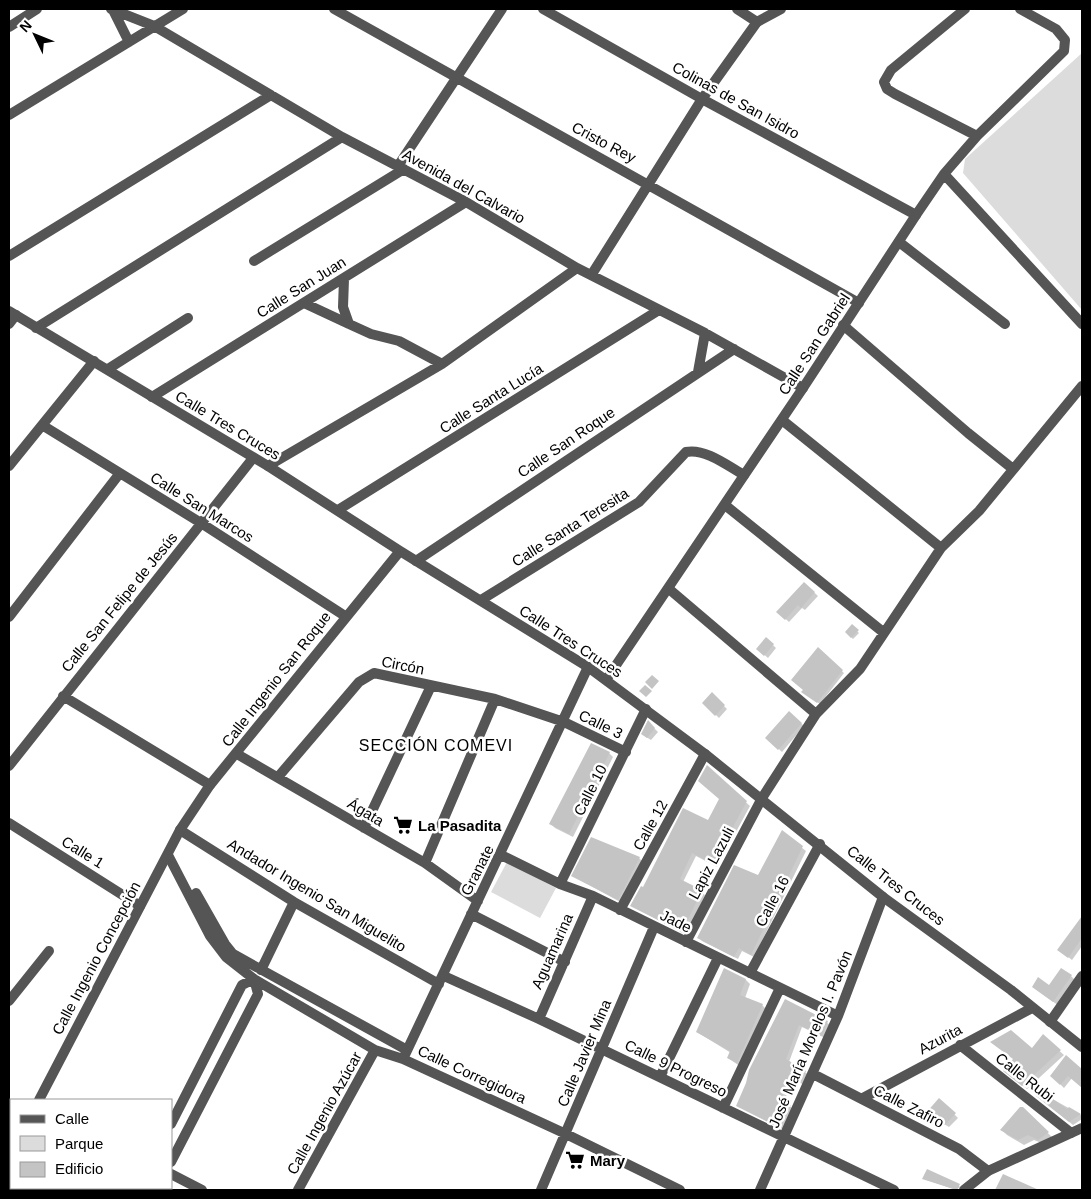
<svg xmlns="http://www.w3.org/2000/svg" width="1091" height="1199" font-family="Arial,sans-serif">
	<rect width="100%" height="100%" fill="#fff"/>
	<!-- green -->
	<path fill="#dcdcdc" d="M 1082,53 L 1082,310 L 963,173 L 965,159 Z
		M 507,862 L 556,888 L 540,918 L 491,892 Z"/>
	<!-- shadow -->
	<path fill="#0003" d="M 804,583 L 818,596 L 805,610 L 802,608 L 789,622 L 778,612 Z
		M 852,626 L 859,633 L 853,639 L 846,632 Z
		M 773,645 L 776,648 L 768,658 L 761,652 Z
		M 818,649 L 844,673 L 820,704 L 805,694 Z
		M 712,694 L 727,709 L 719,718 L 704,703 Z
		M 789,712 L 804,726 L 782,752 L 767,738 Z
		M 648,722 L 658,732 L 651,740 L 646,737 Z
		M 609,753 L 613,757 L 573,837 L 555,828 L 551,824 Z
		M 707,767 L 750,806 L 717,867 L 696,856 L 683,882 L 705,895 L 686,935 L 632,906 L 644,888 L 708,821 L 720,799 Z
		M 782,832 L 806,851 L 754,957 L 742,951 L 738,959 L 702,941 L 699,937 L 759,877 Z
		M 639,858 L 643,862 L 622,903 L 573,876 Z
		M 1082,918 L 1082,946 L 1072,960 L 1059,950 Z
		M 724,969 L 746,980 L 750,984 L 745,998 L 762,1005 L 767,1010 L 741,1067 L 728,1058 L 731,1053 L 697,1032 Z
		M 1071,976 L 1076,981 L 1059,1006 L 1033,987 L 1049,987 Z
		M 785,1001 L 831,1025 L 825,1038 L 802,1027 L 789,1062 L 809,1075 L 804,1085 L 793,1079 L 784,1102 L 793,1109 L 784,1130 L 738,1106 Z
		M 1043,1036 L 1064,1055 L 1027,1089 L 1009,1075 L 1015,1059 L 1032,1050 Z
		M 1066,1057 L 1082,1071 L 1082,1087 L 1072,1078 L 1064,1088 L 1052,1076 Z
		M 1040,1092 L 1081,1115 L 1082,1119 L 1073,1125 L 1041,1099 Z
		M 939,1099 L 958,1118 L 949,1127 L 927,1114 Z
		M 1021,1107 L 1053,1138 L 1044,1144 L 1034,1140 L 1024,1145 L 1007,1135 L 1002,1130 Z
		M 924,1179 L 959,1186 L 960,1187 L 956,1190 Z"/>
	<!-- building -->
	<path fill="#c4c4c4" d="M 804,582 L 815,592 L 801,608 L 798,605 L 785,620 L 776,612 Z
		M 852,624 L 859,630 L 851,638 L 845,632 Z
		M 766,637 L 774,644 L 764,656 L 756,649 Z
		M 818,647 L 843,670 L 817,703 L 801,692 L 803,690 L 791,680 Z
		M 652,675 L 659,681 L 652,689 L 645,682 Z
		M 645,685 L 652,691 L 646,697 L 639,691 Z
		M 712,692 L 725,705 L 715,716 L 702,703 Z
		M 789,711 L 802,723 L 778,750 L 765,738 Z
		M 648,720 L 655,728 L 647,738 L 641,734 Z
		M 591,743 L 610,752 L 569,834 L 549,824 Z
		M 707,765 L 747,801 L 713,864 L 692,853 L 680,879 L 702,890 L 682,932 L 630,906 L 641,886 L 643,887 L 683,808 L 708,820 L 719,799 L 698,781 Z
		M 782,830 L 803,846 L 751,955 L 739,948 L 734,957 L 697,938 L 734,865 L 758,875 Z
		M 591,837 L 640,857 L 618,900 L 571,876 Z
		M 1082,916 L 1082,938 L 1068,958 L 1057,950 Z
		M 724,968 L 746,979 L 740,995 L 763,1004 L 737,1063 L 727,1058 L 730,1051 L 696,1032 Z
		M 1061,968 L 1072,975 L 1053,1002 L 1032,987 L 1038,977 L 1049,985 Z
		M 785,999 L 828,1021 L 822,1036 L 799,1025 L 786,1059 L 806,1071 L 801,1082 L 790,1077 L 781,1099 L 791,1105 L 780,1128 L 736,1106 L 746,1083 L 749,1070 Z
		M 1011,1030 L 1032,1048 L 1043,1034 L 1061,1050 L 1022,1086 L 1003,1071 L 1013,1059 L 990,1042 Z
		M 1066,1055 L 1082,1069 L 1082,1088 L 1068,1076 L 1060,1085 L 1050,1076 Z
		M 1040,1090 L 1067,1109 L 1069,1107 L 1081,1114 L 1069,1122 L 1036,1096 Z
		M 939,1098 L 956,1113 L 945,1125 L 925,1114 Z
		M 1020,1107 L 1023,1107 L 1049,1132 L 1038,1140 L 1028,1135 L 1018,1140 L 1000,1130 Z
		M 927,1169 L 960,1184 L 957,1190 L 922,1179 Z
		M 1003,1174 L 1039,1190 L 995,1190 Z"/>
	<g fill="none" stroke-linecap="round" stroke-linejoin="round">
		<!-- minor -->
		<path stroke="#555" stroke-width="10" d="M 111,9 L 154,26 L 342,137 L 466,202 L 577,268 L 705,333 L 803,388
			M 334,9 L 859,303
			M 543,9 L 702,99 L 592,274
			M 737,9 L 757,22
			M 965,9 L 891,70 L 884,82 L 887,89 L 895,94 L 977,136
			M 113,10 L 129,42
			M 9,27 L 37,9
			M 9,115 L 183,9
			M 398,166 L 502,9
			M 944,174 L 1082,324
			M 916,215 L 944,174 L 977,136 L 1064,51 L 1065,40 L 1056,29 L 1020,9
			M 899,242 L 1005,324
			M 9,256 L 271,95
			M 254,261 L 404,169
			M 344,279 L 343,307 L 349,324 L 371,334 L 399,341 L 442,364
			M 304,303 L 349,324
			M 9,324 L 16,315
			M 843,325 L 968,433 L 1013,469
			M 36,328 L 342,137
			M 108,369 L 188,318
			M 698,372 L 705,333
			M 152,397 L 466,202
			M 782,420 L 941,548
			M 42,425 L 201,523 L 345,616
			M 9,466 L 94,361
			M 268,466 L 442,364 L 577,268
			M 725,505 L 883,632
			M 338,510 L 659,310
			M 416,561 L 734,349
			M 669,589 L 816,714
			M 481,600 L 639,502 L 686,452 C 705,448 728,466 744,475
			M 9,617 L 120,473
			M 63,696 L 210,785
			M 237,754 L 425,863 L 478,901
			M 9,766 L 253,458
			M 278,777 L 359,682 L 374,673 L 495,699 L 564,722 L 626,752
			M 9,823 L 140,906
			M 364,828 L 431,686
			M 180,830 L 294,902 L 439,984
			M 168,855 L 210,936 L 226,957 L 254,979 L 375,1050 L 403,1059 L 566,1134 L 680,1190
			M 501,855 L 560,884 L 593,896 L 838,1016
			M 425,863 L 495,699
			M 560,884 L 646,709
			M 196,893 L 225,944 L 233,954 L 407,1050
			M 620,910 L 705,754
			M 471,914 L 565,962
			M 686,942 L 762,798 L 816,714 L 860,669 L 941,548 L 979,511 L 1082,386
			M 261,970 L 294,902
			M 750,973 L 820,844
			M 444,976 L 539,1019 L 894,1190
			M 9,1001 L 49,951
			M 539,1019 L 593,896
			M 1050,1022 L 1082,976
			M 960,1045 L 1071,1133
			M 403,1059 L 588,667
			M 813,1074 L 959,1149 L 988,1171
			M 660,1077 L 718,958
			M 863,1098 L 1032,1008
			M 723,1108 L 780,988
			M 171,1124 L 242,985 L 254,979
			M 171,1162 L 258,994 L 254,979
			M 171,1174 L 202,1190
			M 137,1190 L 139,1188
			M 156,1190 L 158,1188
			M 298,1190 L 375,1050
			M 541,1190 L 654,927
			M 760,1190 L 838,1016 L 883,897"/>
		<!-- tertiary -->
		<path stroke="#555" stroke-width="10" d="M 9,311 L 268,466 L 400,551 L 588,667 L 705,754 L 883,897 L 1011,990 L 1082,1047
			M 606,680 L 803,388 L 916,215 L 702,99 L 757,22 L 781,9
			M 39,1100 L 180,830 L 210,785 L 400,551
			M 9,1160 L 11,1155
			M 964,1190 L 988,1171 L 1082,1128"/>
	</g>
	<!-- icons -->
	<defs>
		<g id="supermarket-bare" transform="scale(1.5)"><path d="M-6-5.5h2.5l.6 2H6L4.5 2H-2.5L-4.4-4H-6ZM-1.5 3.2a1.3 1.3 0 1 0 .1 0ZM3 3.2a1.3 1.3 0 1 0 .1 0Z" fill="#000" stroke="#fff" stroke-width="2.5" paint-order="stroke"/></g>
	</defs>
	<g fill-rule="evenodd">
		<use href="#supermarket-bare" x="403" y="825"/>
		<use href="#supermarket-bare" x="575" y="1160"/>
	</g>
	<g text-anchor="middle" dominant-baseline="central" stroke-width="5" stroke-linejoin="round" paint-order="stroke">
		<!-- street labels -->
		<g font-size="15" fill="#000" stroke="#fff">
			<text transform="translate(736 100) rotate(29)">Colinas de San Isidro</text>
			<text transform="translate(604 142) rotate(28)">Cristo Rey</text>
			<text transform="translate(464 186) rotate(29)">Avenida del Calvario</text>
			<text transform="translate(301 287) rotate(-32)">Calle San Juan</text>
			<text transform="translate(814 344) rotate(-57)">Calle San Gabriel</text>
			<text transform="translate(491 398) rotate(-32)">Calle Santa Lucía</text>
			<text transform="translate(228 425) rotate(31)">Calle Tres Cruces</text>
			<text transform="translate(566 442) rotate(-34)">Calle San Roque</text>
			<text transform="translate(202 507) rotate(32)">Calle San Marcos</text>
			<text transform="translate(570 527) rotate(-32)">Calle Santa Teresita</text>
			<text transform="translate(119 602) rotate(-51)">Calle San Felipe de Jesús</text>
			<text transform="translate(571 641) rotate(33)">Calle Tres Cruces</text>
			<text transform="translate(403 665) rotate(11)">Circón</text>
			<text transform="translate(276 679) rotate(-52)">Calle Ingenio San Roque</text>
			<text transform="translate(601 724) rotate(26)">Calle 3</text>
			<text transform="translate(590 790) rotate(-63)">Calle 10</text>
			<text transform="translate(366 812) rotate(31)">Ágata</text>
			<text transform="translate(650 825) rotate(-61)">Calle 12</text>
			<text transform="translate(83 852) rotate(32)">Calle 1</text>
			<text transform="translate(711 863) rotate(-62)">Lapiz Lazuli</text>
			<text transform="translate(477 870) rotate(-63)">Granate</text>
			<text transform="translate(896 885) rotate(38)">Calle Tres Cruces</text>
			<text transform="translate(317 895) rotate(31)">Andador Ingenio San Miguelito</text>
			<text transform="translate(772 901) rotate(-62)">Calle 16</text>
			<text transform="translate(676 921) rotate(26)">Jade</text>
			<text transform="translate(552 951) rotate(-66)">Aguamarina</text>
			<text transform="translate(96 958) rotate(-62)">Calle Ingenio Concepción</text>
			<text transform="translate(810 1039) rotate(-67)">José María Morelos I. Pavón</text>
			<text transform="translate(940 1039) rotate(-28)">Azurita</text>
			<text transform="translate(584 1053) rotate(-67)">Calle Javier Mina</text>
			<text transform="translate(676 1068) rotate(26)">Calle 9 Progreso</text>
			<text transform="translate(472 1074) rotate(25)">Calle Corregidora</text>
			<text transform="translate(1025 1077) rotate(38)">Calle Rubi</text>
			<text transform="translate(909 1106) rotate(27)">Calle Zafiro</text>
			<text transform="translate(324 1113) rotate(-61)">Calle Ingenio Azúcar</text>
		</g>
		<!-- poi labels -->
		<g font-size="15" font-weight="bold" fill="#000" stroke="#fff" text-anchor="start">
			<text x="418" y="825">La Pasadita</text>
			<text x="590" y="1160">Mary</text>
		</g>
		<!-- neighbourhood labels -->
		<g font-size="16" letter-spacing="1" fill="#000" stroke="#fff">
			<text x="436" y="745">SECCIÓN COMEVI</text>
		</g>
	</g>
	<!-- border -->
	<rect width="1091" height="1199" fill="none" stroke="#000000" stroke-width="20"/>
	<!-- legend -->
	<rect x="10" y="1099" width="162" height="90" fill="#ffffff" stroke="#999999"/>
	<rect x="20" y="1115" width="25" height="8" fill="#555555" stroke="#999999"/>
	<text x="55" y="1124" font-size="15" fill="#000000">Calle</text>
	<rect x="20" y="1136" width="25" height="15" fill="#dcdcdc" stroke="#999999"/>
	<text x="55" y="1149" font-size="15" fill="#000000">Parque</text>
	<rect x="20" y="1162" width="25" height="15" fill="#c4c4c4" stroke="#999999"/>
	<text x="55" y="1174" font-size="15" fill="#000000">Edificio</text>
	<!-- north arrow -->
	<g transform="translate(35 35) rotate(313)" stroke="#ffffff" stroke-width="4" paint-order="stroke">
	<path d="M0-4L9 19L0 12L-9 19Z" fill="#000000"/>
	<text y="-8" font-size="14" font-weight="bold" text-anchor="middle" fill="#000000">N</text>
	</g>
</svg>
